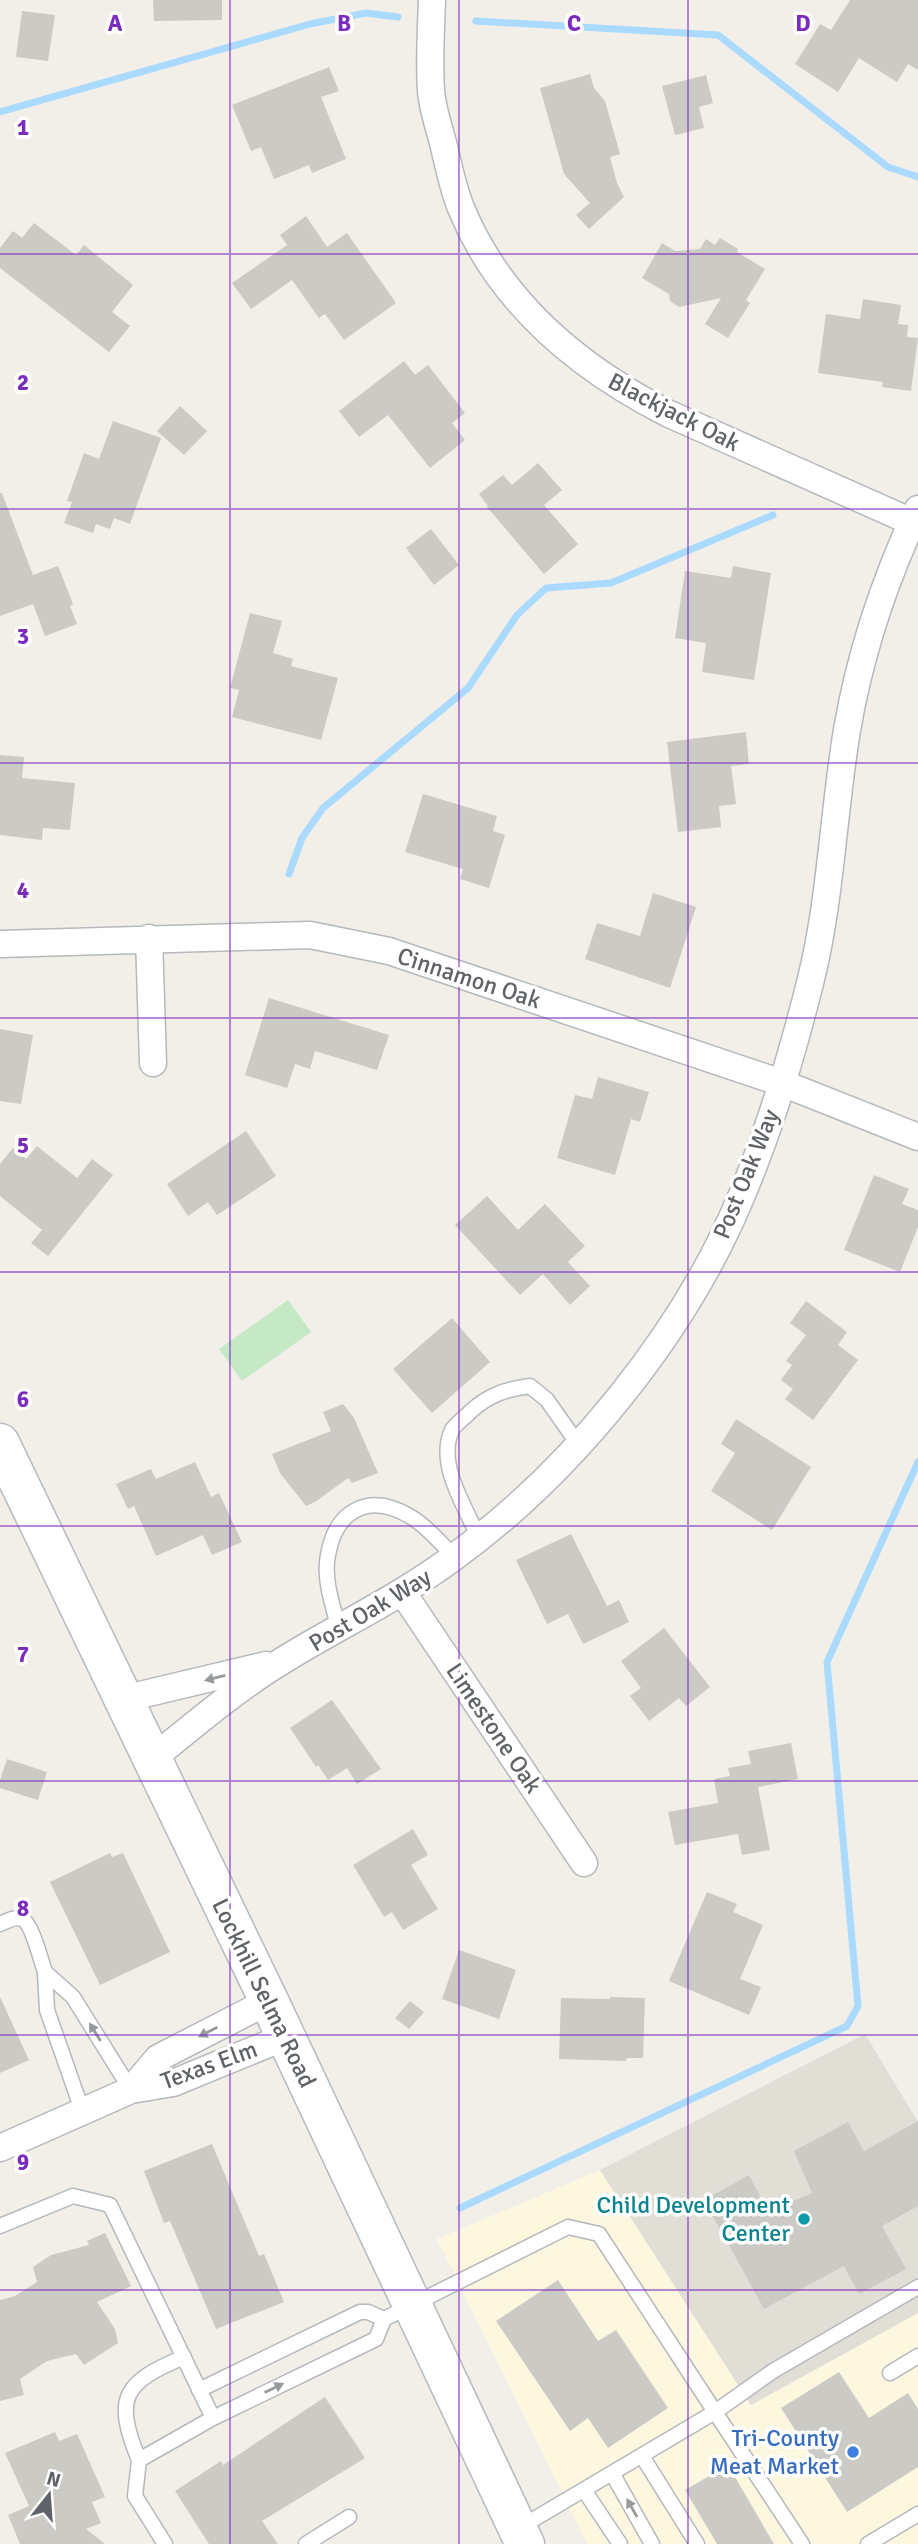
<svg xmlns="http://www.w3.org/2000/svg" width="918" height="2544" font-family="Signika,sans-serif">
	<rect width="100%" height="100%" fill="#f1efe8"/>
	<!-- commercial -->
	<path fill="#fef7e0" d="M 600,2170 L 751,2405 L 918,2313 L 918,2544 L 587,2544 L 437,2239 Z"/>
	<!-- education -->
	<path fill="#e1ded6" d="M 865,2034 L 918,2122 L 918,2313 L 751,2405 L 600,2170 Z"/>
	<!-- green -->
	<path fill="#c5e8c5" d="M 288,1300 L 311,1332 L 242,1381 L 219,1349 Z"/>
	<g fill="none" stroke-linecap="round" stroke-linejoin="round">
		<!-- stream -->
		<path stroke="#aadaff" stroke-width="7" d="M 476,21 L 718,35 L 888,167 L 918,177
			M 0,112 L 310,24 L 366,13 L 398,17
			M 289,874 L 302,838 L 323,808 L 468,688 L 517,615 L 546,588 L 611,583 L 773,515
			M 460,2208 L 847,2026 L 858,2006 L 827,1662 L 918,1462"/>
	</g>
	<!-- building -->
	<path fill="#cccac5" d="M 153,0 L 222,0 L 222,20 L 154,21 Z
		M 850,0 L 918,0 L 918,70 L 908,64 L 897,82 L 859,58 L 838,92 L 795,64 L 820,24 L 831,30 Z
		M 22,11 L 55,15 L 48,61 L 16,57 Z
		M 329,67 L 339,91 L 321,97 L 346,159 L 312,173 L 309,165 L 274,179 L 261,147 L 251,151 L 232,105 Z
		M 590,74 L 594,88 L 605,101 L 620,154 L 610,157 L 617,183 L 624,197 L 589,229 L 576,215 L 590,203 L 564,174 L 540,88 Z
		M 706,75 L 713,103 L 699,107 L 704,128 L 675,135 L 662,86 Z
		M 306,216 L 327,247 L 347,233 L 396,303 L 344,340 L 325,314 L 319,318 L 292,280 L 251,309 L 232,283 L 287,245 L 280,235 Z
		M 34,223 L 76,255 L 84,245 L 133,285 L 112,312 L 130,326 L 109,352 L 0,268 L 0,248 L 13,231 L 22,238 Z
		M 720,238 L 738,249 L 737,252 L 765,269 L 746,300 L 750,303 L 728,338 L 705,324 L 721,298 L 679,307 L 670,301 L 669,294 L 642,278 L 662,243 L 675,251 L 700,249 L 706,239 L 715,245 Z
		M 863,299 L 901,305 L 898,324 L 908,325 L 907,337 L 918,338 L 911,391 L 882,387 L 883,382 L 818,373 L 826,314 L 860,319 Z
		M 404,361 L 415,375 L 428,365 L 465,413 L 452,423 L 465,440 L 430,468 L 388,415 L 359,437 L 339,411 Z
		M 180,406 L 207,431 L 184,455 L 157,431 Z
		M 113,421 L 161,438 L 130,524 L 114,518 L 110,529 L 96,524 L 93,533 L 64,523 L 72,502 L 67,501 L 84,453 L 99,459 Z
		M 538,463 L 562,490 L 544,505 L 578,544 L 544,574 L 487,507 L 488,506 L 479,494 L 503,475 L 512,485 Z
		M 0,493 L 2,493 L 33,575 L 58,566 L 73,604 L 70,606 L 77,624 L 45,636 L 33,604 L 0,616 Z
		M 431,529 L 459,565 L 434,585 L 406,548 Z
		M 733,566 L 771,573 L 754,680 L 702,672 L 706,643 L 675,638 L 685,571 L 731,578 Z
		M 250,613 L 282,621 L 273,653 L 293,659 L 291,666 L 338,678 L 321,740 L 232,717 L 239,690 L 230,688 Z
		M 746,732 L 749,764 L 731,766 L 736,804 L 719,806 L 721,827 L 678,832 L 667,742 Z
		M 0,755 L 24,757 L 22,778 L 75,783 L 70,830 L 43,828 L 42,840 L 0,835 Z
		M 423,794 L 497,816 L 493,831 L 505,835 L 489,888 L 460,879 L 463,869 L 405,852 Z
		M 653,893 L 696,907 L 670,988 L 585,959 L 597,923 L 640,936 Z
		M 269,998 L 389,1035 L 377,1070 L 315,1051 L 310,1069 L 295,1064 L 287,1088 L 245,1075 Z
		M 0,1029 L 33,1035 L 21,1104 L 0,1101 Z
		M 598,1077 L 649,1092 L 640,1122 L 631,1119 L 615,1175 L 557,1158 L 575,1095 L 592,1099 Z
		M 246,1131 L 276,1176 L 217,1215 L 208,1202 L 188,1216 L 167,1184 Z
		M 37,1146 L 77,1178 L 92,1159 L 113,1175 L 48,1256 L 31,1243 L 42,1230 L 0,1196 L 0,1164 L 13,1148 L 26,1159 Z
		M 874,1175 L 909,1189 L 902,1204 L 918,1210 L 918,1227 L 900,1272 L 844,1250 Z
		M 487,1196 L 518,1230 L 545,1204 L 585,1246 L 568,1262 L 590,1286 L 570,1305 L 543,1274 L 520,1295 L 455,1225 Z
		M 806,1301 L 847,1332 L 838,1345 L 858,1360 L 813,1420 L 785,1399 L 793,1389 L 781,1380 L 792,1365 L 786,1361 L 806,1335 L 790,1323 Z
		M 452,1318 L 490,1362 L 432,1413 L 393,1369 Z
		M 343,1404 L 354,1418 L 378,1473 L 352,1483 L 348,1478 L 315,1502 L 306,1506 L 280,1473 L 272,1454 L 331,1431 L 323,1412 Z
		M 736,1419 L 811,1467 L 772,1530 L 711,1491 L 735,1453 L 721,1444 Z
		M 195,1462 L 211,1497 L 219,1493 L 242,1542 L 212,1555 L 203,1535 L 156,1556 L 134,1506 L 128,1509 L 116,1484 L 151,1469 L 156,1479 Z
		M 571,1534 L 607,1606 L 619,1600 L 629,1622 L 583,1644 L 568,1614 L 547,1624 L 516,1560 Z
		M 664,1628 L 710,1687 L 686,1706 L 679,1698 L 649,1721 L 630,1696 L 641,1688 L 621,1661 Z
		M 332,1700 L 381,1769 L 357,1784 L 347,1768 L 328,1780 L 318,1765 L 316,1767 L 290,1728 Z
		M 791,1743 L 798,1779 L 758,1787 L 770,1850 L 742,1855 L 738,1834 L 675,1845 L 668,1812 L 718,1803 L 714,1779 L 730,1776 L 728,1768 L 751,1764 L 748,1751 Z
		M 7,1759 L 47,1772 L 38,1800 L 0,1788 L 0,1780 Z
		M 413,1829 L 428,1855 L 411,1865 L 438,1909 L 403,1930 L 392,1912 L 384,1917 L 353,1865 Z
		M 110,1853 L 112,1857 L 123,1853 L 170,1952 L 100,1985 L 50,1882 Z
		M 707,1892 L 737,1904 L 733,1912 L 763,1925 L 740,1979 L 761,1987 L 749,2015 L 669,1981 Z
		M 459,1950 L 516,1970 L 499,2019 L 442,1999 Z
		M 0,1997 L 29,2060 L 0,2073 Z
		M 610,1997 L 645,1998 L 643,2058 L 627,2058 L 626,2061 L 559,2059 L 561,1998 L 610,1999 Z
		M 410,2001 L 424,2012 L 409,2029 L 395,2018 Z
		M 918,2121 L 918,2206 L 882,2226 L 906,2269 L 859,2294 L 844,2266 L 764,2309 L 704,2200 L 749,2175 L 768,2212 L 812,2193 L 794,2151 L 848,2122 L 864,2151 Z
		M 212,2144 L 259,2256 L 264,2254 L 284,2302 L 216,2329 L 170,2221 L 164,2223 L 144,2171 Z
		M 105,2233 L 131,2286 L 97,2302 L 115,2329 L 118,2343 L 84,2365 L 76,2354 L 47,2361 L 20,2379 L 24,2395 L 0,2401 L 0,2300 L 15,2296 L 37,2282 L 33,2267 L 51,2255 L 89,2245 L 87,2241 Z
		M 558,2280 L 598,2341 L 616,2330 L 668,2408 L 608,2448 L 588,2418 L 570,2431 L 496,2321 Z
		M 839,2372 L 869,2418 L 908,2393 L 918,2409 L 918,2467 L 847,2512 L 781,2408 Z
		M 325,2397 L 365,2458 L 262,2521 L 278,2544 L 209,2544 L 175,2491 L 221,2461 L 223,2465 Z
		M 55,2432 L 59,2441 L 77,2434 L 105,2497 L 92,2502 L 101,2523 L 86,2529 L 105,2544 L 20,2544 L 8,2515 L 29,2506 L 5,2453 Z
		M 728,2465 L 774,2544 L 717,2544 L 685,2490 Z"/>
	<g fill="none" stroke-linecap="round" stroke-linejoin="round">
		<!-- lane casing -->
		<g stroke="#b5b8bc" stroke-width="17">
			<path id="lane" d="M 479,1538 C 466,1508 436,1464 452,1430 C 456,1423 466,1417 471,1411 C 489,1395 506,1389 530,1386 L 547,1400 L 578,1444
				M 339,1629 C 333,1606 323,1579 328,1555 C 336,1509 370,1492 411,1517 C 427,1526 441,1544 455,1557
				M 0,1924 C 7,1921 15,1916 22,1919 C 32,1923 41,1961 45,1972
				M 82,2110 L 47,2010 L 45,1972 L 73,1997 L 131,2090
				M 0,2226 L 73,2196 L 110,2205 L 213,2418
				M 384,2319 L 568,2227 L 599,2234 L 715,2412 L 773,2371 L 918,2287
				M 890,2373 L 918,2356
				M 642,2456 L 697,2544
				M 139,2460 C 113,2397 124,2382 184,2357
				M 612,2473 L 652,2544
				M 584,2490 L 620,2544
				M 519,2528 L 715,2412 L 802,2544
				M 165,2544 L 135,2496 L 139,2460 L 213,2418 L 376,2339 L 384,2319 L 368,2312 L 360,2312 L 199,2390
				M 306,2544 L 349,2517
				M 868,2544 L 918,2514"/>
		</g>
		<!-- street casing -->
		<g stroke="#b5b8bc" stroke-width="29">
			<path id="street" d="M 432,0 C 431,30 429,60 431,90 C 432,109 440,129 444,147 C 449,167 453,189 461,208 C 500,303 579,368 667,413 L 912,522
				M 149,938 L 153,1063
				M 0,944 L 310,935 L 389,951 L 782,1083 L 918,1137
				M 403,1593 L 584,1863
				M 123,1699 L 266,1665
				M 152,1759 C 194,1725 236,1689 282,1661 C 340,1625 399,1598 454,1557 C 572,1472 685,1332 741,1197 C 770,1129 792,1055 810,983 C 831,900 833,814 847,730 C 860,654 885,579 918,509
				M 131,2090 L 158,2058 L 269,2001
				M 0,2148 L 131,2090 L 173,2083 L 285,2037"/>
		</g>
		<!-- secondary casing -->
		<g stroke="#b6babf" stroke-width="41">
			<path id="secondary" d="M 0,1443 L 269,2001 L 525,2544"/>
		</g>
		<!-- lane -->
		<use href="#lane" stroke="#fff" stroke-width="14"/>
		<!-- street -->
		<use href="#street" stroke="#fff" stroke-width="26"/>
		<!-- secondary -->
		<use href="#secondary" stroke="#fff" stroke-width="38"/>
	</g>
	<!-- one-way arrows -->
	<defs><path id="oneway-solid" d="M-6-.8H1V-3.2L6.5 0L1 3.2V.8H-6Z" transform="scale(1.75)"/></defs>
	<g fill="#979a9d">
		<use href="#oneway-solid" transform="translate(215 1678) rotate(166)"/>
		<use href="#oneway-solid" transform="translate(95 2032) rotate(-122)"/>
		<use href="#oneway-solid" transform="translate(208 2032) rotate(153)"/>
		<use href="#oneway-solid" transform="translate(274 2388) rotate(-26)"/>
		<use href="#oneway-solid" transform="translate(632 2508) rotate(-119)"/>
	</g>
	<!-- grid -->
	<path fill="none" stroke="#7b2cbf" stroke-width="2" stroke-opacity="0.55" d="M 230,0 L 230,2544M 459,0 L 459,2544M 688,0 L 688,2544M 0,254 L 918,254M 0,509 L 918,509M 0,763 L 918,763M 0,1018 L 918,1018M 0,1272 L 918,1272M 0,1526 L 918,1526M 0,1781 L 918,1781M 0,2035 L 918,2035M 0,2290 L 918,2290"/>
	<!-- markers -->
	<circle fill="#0f9aa8" stroke="#fff" stroke-width="2.5" cx="804" cy="2219" r="7"/>
	<circle fill="#3f7fe0" stroke="#fff" stroke-width="2.5" cx="853" cy="2452" r="7"/>
	<g text-anchor="middle" dominant-baseline="central" stroke-width="7" stroke-linejoin="round" paint-order="stroke">
		<!-- street labels -->
		<g font-size="24" fill="#5f6368" stroke="#fff">
			<text transform="translate(674 412) rotate(27)">Blackjack Oak</text>
			<text transform="translate(469 978) rotate(18)">Cinnamon Oak</text>
			<text transform="translate(746 1174) rotate(-68)">Post Oak Way</text>
			<text transform="translate(370 1610) rotate(-31)">Post Oak Way</text>
			<text transform="translate(494 1728) rotate(56)">Limestone Oak</text>
			<text transform="translate(264 1993) rotate(64)">Lockhill Selma Road</text>
			<text transform="translate(209 2065) rotate(-20)">Texas Elm</text>
		</g>
		<!-- culture labels -->
		<g font-size="24" fill="#0d838f" stroke="#fff" text-anchor="end">
			<text x="790" y="2205">Child Development<tspan x="790" dy="28">Center</tspan></text>
		</g>
		<!-- shop labels -->
		<g font-size="24" fill="#366cbe" stroke="#fff" text-anchor="end">
			<text x="839" y="2438">Tri-County<tspan x="839" dy="28">Meat Market</tspan></text>
		</g>
	</g>
	<g font-size="23" text-anchor="middle" font-weight="bold" fill="#7b2cbf" stroke="#fff" stroke-width="7" stroke-linejoin="round" paint-order="stroke">
		<text x="115" y="31">A</text>
		<text x="344" y="31">B</text>
		<text x="574" y="31">C</text>
		<text x="803" y="31">D</text>
		<text x="23" y="135">1</text>
		<text x="23" y="390">2</text>
		<text x="23" y="644">3</text>
		<text x="23" y="898">4</text>
		<text x="23" y="1153">5</text>
		<text x="23" y="1407">6</text>
		<text x="23" y="1662">7</text>
		<text x="23" y="1916">8</text>
		<text x="23" y="2170">9</text>
	</g>
	<!-- north arrow -->
	<g transform="translate(49 2495) rotate(17)" stroke="#ffffff" stroke-width="5" paint-order="stroke">
	<path d="M0-5L12 26L0 18L-12 26Z" fill="#5f6368"/>
	<text y="-10" font-size="19" font-weight="bold" text-anchor="middle" fill="#5f6368">N</text>
	</g>
</svg>
